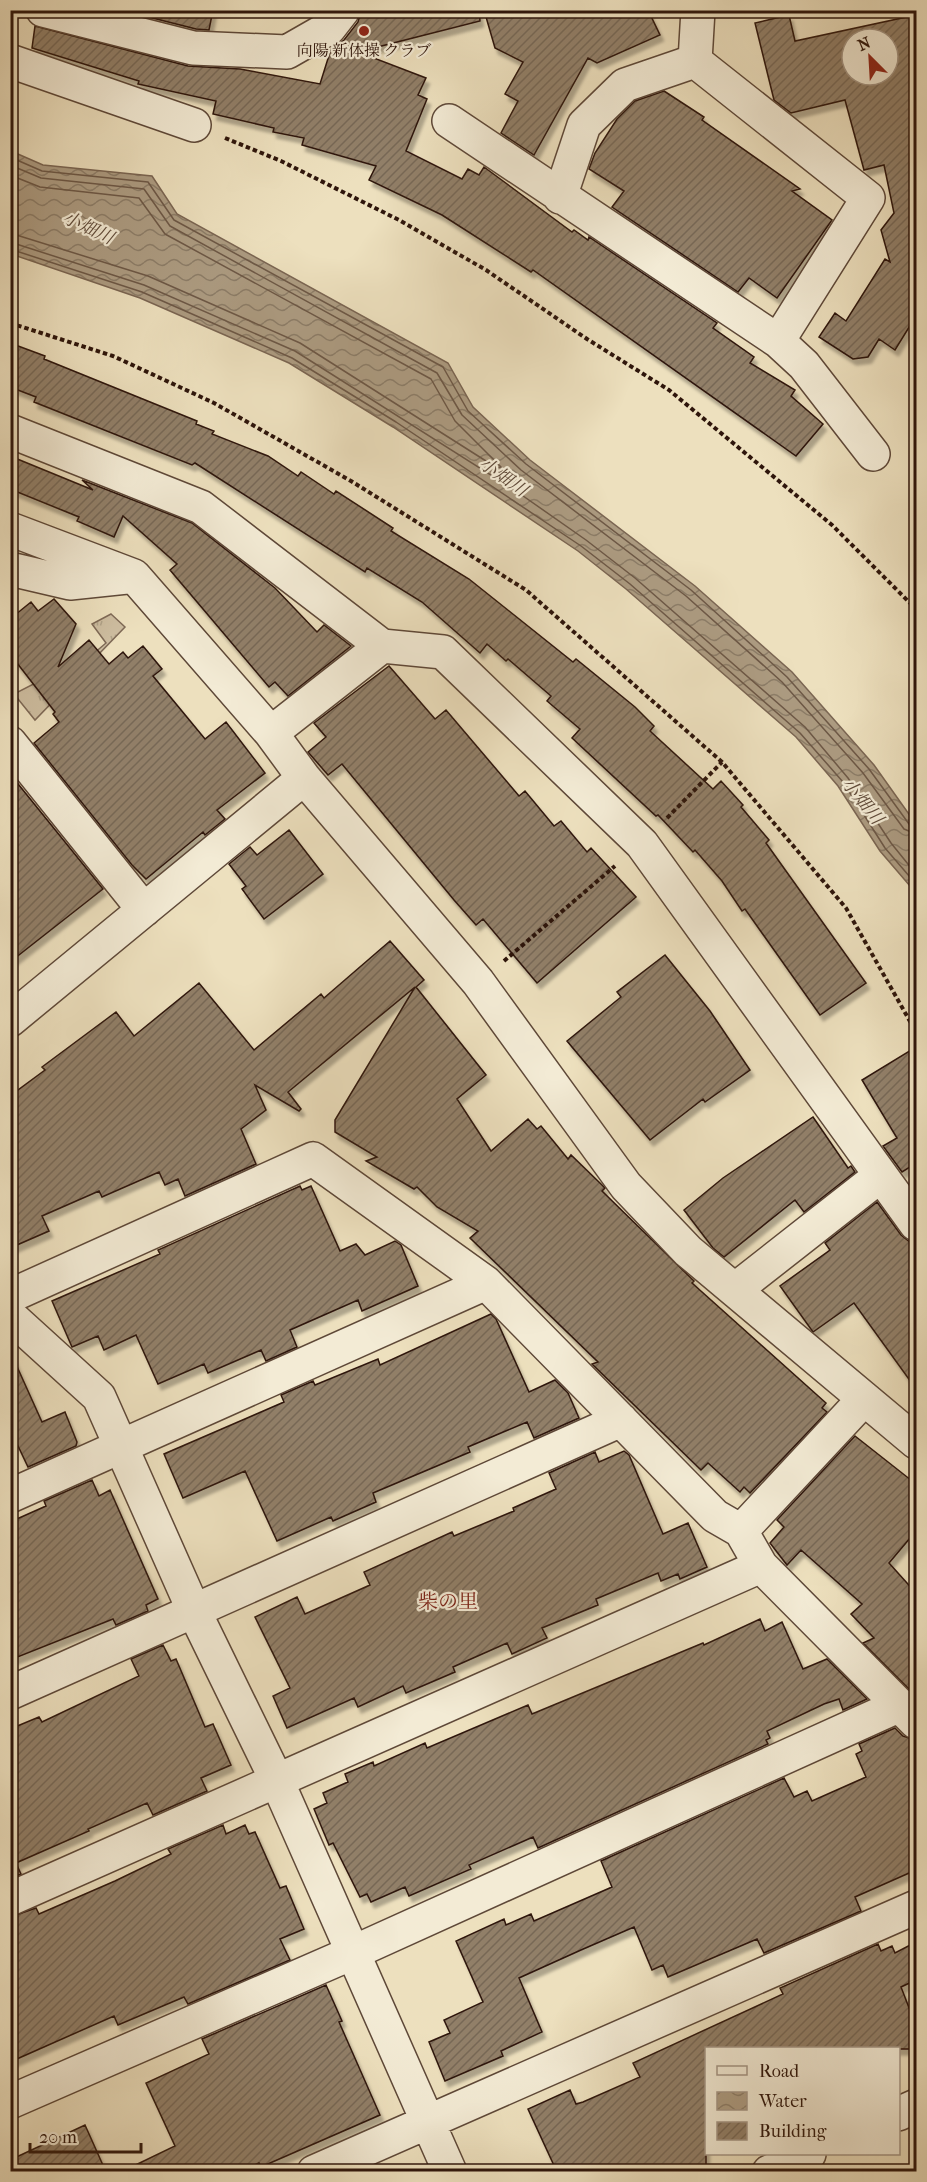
<svg xmlns="http://www.w3.org/2000/svg" width="927" height="2182" font-family="'IM FELL French Canon','Noto Serif JP',serif">
	<defs>
		<pattern id="park-tufts" width="24" height="20" patternUnits="userSpaceOnUse" patternTransform="scale(1.5)"><rect width="24" height="20" fill="#cdbda0"/><path d="M3 7l-1-3M5 7V3M7 7l1-3M15 17l-1-3M17 17v-4M19 17l1-3" fill="none" stroke="#b0a288"/></pattern>
		<pattern id="water-waves" width="16" height="10" patternUnits="userSpaceOnUse" patternTransform="scale(1.5)"><rect width="16" height="10" fill="#ac9b81"/><path d="M0 5q4-4 8 0t8 0" fill="none" stroke="#8c7d68"/></pattern>
		<pattern id="building-hatch" width="6" height="6" patternUnits="userSpaceOnUse" patternTransform="scale(1.5)"><rect width="6" height="6" fill="#917f68"/><path d="M-1 1l2-2M0 6l6-6M5 7l2-2" fill="none" stroke="#776754"/></pattern>
		<filter id="shadow"><feDropShadow dx="3.5" dy="6" stdDeviation="1.5" flood-color="#0004"/></filter>
	</defs>
	<rect width="100%" height="100%" fill="#ede0be"/>
	<filter id="stains"><feTurbulence type="fractalNoise" baseFrequency=".00333" numOctaves="4"/><feColorMatrix values="0 0 0 0 .2 0 0 0 0 .09 0 0 0 0 .02 0 0 0 .5 -.17"/></filter>
	<radialGradient id="worn" r=".72"><stop offset=".6" stop-color="#630" stop-opacity="0"/><stop offset="1" stop-color="#630" stop-opacity=".3"/></radialGradient>
	<!-- park -->
	<path fill="url(#park-tufts)" stroke="#7e6956" stroke-width="1.5" d="M 111,614 L 125,627 L 35,720 L 14,694 L 47,677 L 58,684 L 106,643 L 92,624 Z"/>
	<!-- water -->
	<path fill="url(#water-waves)" stroke="#7a6552" stroke-width="1.5" d="M 11,151 L 43,165 L 152,176 L 177,214 L 448,363 L 473,407 L 530,460 L 695,586 L 792,672 L 874,765 L 916,824 L 916,893 L 880,851 L 838,786 L 796,737 L 626,589 L 578,551 L 393,427 L 289,363 L 140,298 L 11,254 Z"/>
	<g fill="none" stroke-linecap="round" stroke-linejoin="round">
		<!-- shore -->
		<path stroke="#6d5846" stroke-width="1.5" d="M 10,157 L 42,171 L 148,182 L 174,220 L 443,367 L 468,411 L 526,464 L 691,590 L 787,677 L 869,769 L 909,824 L 916,827
			M 10,165 L 41,178 L 144,189 L 170,226 L 437,373 L 462,415 L 521,470 L 686,596 L 782,682 L 863,773 L 904,829 L 916,834
			M 10,175 L 40,187 L 139,198 L 165,234 L 431,379 L 455,421 L 501,467 L 497,468 L 300,343 L 148,276 L 10,233
			M 10,242 L 144,285 L 295,351 L 516,491 L 586,540 L 635,578 L 805,727 L 848,778 L 891,843 L 916,874
			M 10,249 L 142,292 L 292,358 L 396,422 L 581,546 L 630,584 L 800,733 L 843,782 L 885,848 L 916,884"/>
	</g>
	<!-- building -->
	<path fill="url(#building-hatch)" stroke="#2e150b" stroke-width="1.5" fill-rule="evenodd" filter="url(#shadow)" d="M 121,10 L 213,10 L 209,30 L 196,29 Z
		M 361,10 L 479,10 L 480,21 L 358,52 L 426,78 L 418,95 L 427,99 L 406,151 L 462,179 L 468,169 L 479,175 L 484,167 L 572,232 L 574,230 L 588,240 L 589,237 L 717,323 L 713,328 L 754,357 L 750,363 L 795,390 L 791,396 L 823,424 L 796,456 L 533,270 L 531,272 L 442,215 L 369,180 L 376,166 L 302,145 L 304,138 L 273,132 L 274,128 L 213,114 L 216,101 L 138,84 L 139,81 L 32,48 L 35,26 L 188,66 L 240,69 L 320,84 L 331,49 L 344,40 L 358,22 Z
		M 484,10 L 648,10 L 660,35 L 597,63 L 588,58 L 534,155 L 501,133 L 518,101 L 505,94 L 523,62 L 495,48 Z
		M 789,15 L 795,41 L 916,15 L 916,316 L 895,350 L 879,339 L 868,357 L 853,359 L 819,337 L 835,313 L 846,321 L 885,259 L 890,262 L 881,230 L 894,213 L 884,165 L 864,170 L 845,100 L 791,113 L 774,100 L 755,23 ZM 852,39 L 888,39 L 888,75 L 852,75 Z
		M 664,91 L 704,117 L 702,120 L 800,189 L 792,191 L 832,220 L 777,298 L 749,278 L 738,292 L 612,207 L 624,191 L 589,169 L 595,153 L 617,119 L 635,101 Z
		M 10,343 L 45,356 L 44,359 L 197,421 L 196,424 L 214,431 L 212,434 L 268,456 L 298,476 L 301,472 L 334,494 L 336,491 L 393,528 L 391,531 L 469,579 L 573,662 L 576,659 L 635,707 L 654,726 L 650,731 L 713,789 L 721,781 L 743,805 L 741,807 L 769,840 L 766,843 L 866,983 L 820,1015 L 745,909 L 742,911 L 722,881 L 695,850 L 693,852 L 658,815 L 656,816 L 572,738 L 580,729 L 547,701 L 551,696 L 508,659 L 506,661 L 487,644 L 480,653 L 422,602 L 367,568 L 365,572 L 195,463 L 192,465 L 34,402 L 36,397 L 10,387 Z
		M 10,456 L 93,490 L 82,480 L 192,523 L 275,588 L 317,632 L 324,625 L 351,646 L 288,696 L 275,682 L 269,687 L 170,570 L 177,564 L 123,516 L 114,537 L 77,521 L 79,517 L 10,489 Z
		M 54,599 L 76,624 L 58,667 L 89,640 L 109,664 L 123,652 L 128,658 L 143,646 L 162,669 L 153,676 L 205,739 L 226,722 L 265,773 L 217,810 L 225,819 L 205,835 L 203,832 L 146,879 L 132,865 L 34,743 L 59,722 L 53,714 L 55,712 L 10,654 L 10,619 L 31,602 L 38,611 Z
		M 389,666 L 435,719 L 446,710 L 519,796 L 525,791 L 554,826 L 561,821 L 587,852 L 591,848 L 636,897 L 537,983 L 483,919 L 476,925 L 454,900 L 342,764 L 328,775 L 308,752 L 326,737 L 314,723 Z
		M 10,774 L 103,889 L 10,962 Z
		M 289,830 L 323,874 L 264,919 L 242,889 L 246,886 L 229,864 L 250,847 L 257,855 Z
		M 390,941 L 424,980 L 416,987 L 486,1075 L 457,1099 L 491,1151 L 528,1119 L 537,1129 L 541,1126 L 568,1159 L 571,1155 L 601,1184 L 605,1188 L 602,1191 L 694,1281 L 692,1283 L 826,1403 L 822,1408 L 827,1412 L 750,1493 L 744,1487 L 740,1492 L 708,1463 L 701,1470 L 592,1364 L 598,1362 L 470,1238 L 478,1231 L 437,1207 L 417,1187 L 414,1189 L 366,1161 L 377,1157 L 335,1132 L 335,1120 L 415,987 L 288,1092 L 301,1109 L 299,1111 L 255,1085 L 266,1110 L 241,1129 L 256,1164 L 185,1196 L 178,1179 L 165,1185 L 159,1172 L 102,1197 L 99,1191 L 42,1216 L 49,1231 L 10,1248 L 10,1096 L 45,1070 L 42,1067 L 116,1012 L 134,1036 L 199,983 L 254,1050 L 321,994 L 324,998 Z
		M 665,955 L 710,1011 L 750,1070 L 705,1102 L 703,1099 L 650,1140 L 567,1041 L 621,997 L 617,992 Z
		M 916,1047 L 916,1171 L 913,1165 L 902,1172 L 883,1146 L 897,1138 L 862,1080 Z
		M 813,1117 L 848,1168 L 851,1166 L 855,1172 L 804,1212 L 795,1200 L 724,1257 L 713,1248 L 684,1210 L 723,1178 Z
		M 300,1186 L 302,1190 L 311,1186 L 340,1251 L 356,1244 L 365,1255 L 395,1241 L 401,1245 L 418,1286 L 362,1311 L 358,1300 L 290,1330 L 297,1347 L 266,1361 L 261,1350 L 208,1373 L 204,1364 L 158,1384 L 136,1335 L 104,1350 L 98,1336 L 72,1347 L 52,1301 L 160,1254 L 158,1250 Z
		M 877,1202 L 901,1235 L 916,1247 L 916,1389 L 854,1303 L 813,1332 L 780,1286 L 830,1250 L 825,1243 Z
		M 491,1314 L 496,1319 L 529,1392 L 555,1380 L 568,1393 L 579,1418 L 534,1438 L 527,1422 L 468,1447 L 470,1452 L 373,1493 L 376,1502 L 333,1521 L 331,1517 L 277,1541 L 245,1471 L 183,1498 L 164,1454 L 284,1402 L 281,1395 L 313,1381 L 315,1385 L 378,1359 L 380,1365 Z
		M 10,1351 L 42,1422 L 65,1412 L 77,1442 L 76,1446 L 28,1467 L 10,1429 Z
		M 855,1436 L 916,1484 L 916,1531 L 889,1563 L 916,1593 L 916,1696 L 863,1643 L 874,1638 L 851,1614 L 862,1604 L 801,1550 L 787,1565 L 770,1543 L 784,1527 L 777,1520 Z
		M 624,1451 L 629,1455 L 663,1534 L 688,1523 L 707,1567 L 680,1579 L 678,1574 L 661,1581 L 658,1573 L 596,1599 L 598,1605 L 542,1628 L 547,1638 L 512,1654 L 507,1643 L 453,1667 L 455,1672 L 406,1693 L 403,1686 L 358,1707 L 354,1698 L 287,1728 L 273,1696 L 290,1688 L 255,1617 L 297,1597 L 305,1614 L 370,1585 L 364,1572 L 452,1532 L 454,1536 L 514,1511 L 513,1508 L 556,1489 L 549,1473 L 595,1452 L 599,1462 Z
		M 92,1480 L 99,1496 L 110,1490 L 158,1599 L 146,1605 L 148,1611 L 116,1625 L 113,1619 L 10,1660 L 10,1522 L 46,1506 L 44,1501 Z
		M 760,1619 L 765,1631 L 782,1622 L 803,1669 L 827,1659 L 867,1699 L 843,1710 L 839,1699 L 824,1704 L 767,1731 L 770,1738 L 766,1740 L 768,1744 L 538,1848 L 533,1837 L 469,1865 L 471,1869 L 409,1896 L 405,1887 L 371,1902 L 367,1894 L 360,1897 L 333,1843 L 329,1845 L 314,1809 L 327,1803 L 323,1793 L 348,1782 L 345,1774 L 373,1762 L 374,1766 L 425,1743 L 427,1748 L 528,1705 L 532,1714 L 703,1643 L 704,1645 Z
		M 163,1645 L 171,1661 L 176,1659 L 205,1727 L 213,1724 L 231,1765 L 201,1778 L 207,1791 L 153,1815 L 147,1803 L 88,1829 L 89,1831 L 16,1863 L 21,1874 L 10,1878 L 10,1729 L 39,1717 L 42,1722 L 139,1676 L 131,1659 Z
		M 895,1728 L 903,1736 L 916,1740 L 916,1870 L 855,1897 L 861,1911 L 764,1953 L 757,1939 L 668,1977 L 663,1965 L 652,1970 L 634,1927 L 581,1950 L 519,1978 L 542,2032 L 501,2051 L 503,2056 L 445,2081 L 429,2042 L 450,2033 L 444,2020 L 483,2002 L 456,1941 L 504,1919 L 506,1925 L 531,1914 L 534,1921 L 612,1887 L 601,1861 L 784,1778 L 794,1797 L 807,1791 L 812,1801 L 866,1777 L 856,1754 L 862,1751 L 859,1744 Z
		M 223,1825 L 226,1834 L 245,1825 L 249,1834 L 255,1832 L 280,1888 L 286,1886 L 304,1929 L 280,1939 L 290,1960 L 188,2004 L 184,1997 L 118,2025 L 114,2016 L 10,2062 L 10,1917 L 36,1908 L 39,1914 L 115,1881 L 171,1854 L 168,1849 Z
		M 916,1942 L 916,1980 L 901,1987 L 916,2026 L 916,2049 L 706,2049 L 706,2172 L 557,2172 L 528,2109 L 570,2090 L 576,2104 L 583,2102 L 640,2077 L 633,2063 L 783,1994 L 780,1988 L 878,1944 L 881,1951 L 892,1946 L 895,1953 Z
		M 326,1985 L 342,2021 L 339,2022 L 380,2115 L 261,2167 L 259,2163 L 239,2172 L 121,2172 L 175,2146 L 146,2083 L 209,2054 L 202,2039 Z
		M 85,2125 L 106,2172 L 10,2172 L 10,2160 Z"/>
	<g fill="none" stroke-linecap="round" stroke-linejoin="round">
		<!-- minor casing -->
		<g stroke="#5e4838" stroke-width="36">
			<path id="minor" d="M 43,10 L 193,48 L 287,52 L 329,28 L 343,10
				M 698,10 L 695,61 L 868,198 L 778,341
				M 10,61 L 194,125
				M 449,121 L 778,341 L 804,365 L 873,454
				M 560,197 L 584,125 L 625,85 L 695,61
				M 10,431 L 201,507 L 382,646 L 443,652 L 642,844 L 916,1224
				M 10,529 L 134,576 L 271,733 L 304,778 L 478,982 L 626,1186 L 688,1251 L 916,1442
				M 10,569 L 70,583 L 127,577
				M 271,733 L 382,646
				M 10,743 L 144,910
				M 10,1020 L 304,778
				M 736,1289 L 880,1176
				M 10,1296 L 313,1159 L 486,1283 L 715,1516 L 741,1531 L 761,1566 L 916,1722
				M 10,1316 L 99,1397 L 194,1611 L 277,1781 L 450,2172
				M 10,1496 L 486,1283
				M 741,1531 L 864,1399
				M 10,1693 L 621,1420
				M 10,1899 L 761,1566
				M 10,2102 L 352,1953 L 900,1705
				M 898,2114 L 916,2106
				M 314,2172 L 916,1907
				M 769,2172 L 809,2154"/>
		</g>
		<!-- path -->
		<path stroke="#2e150b" stroke-width="4" stroke-dasharray="4.5 3" stroke-linecap="butt" d="M 225,138 L 281,161 L 399,220 L 486,270 L 587,339 L 669,390 L 832,525 L 916,609
			M 10,323 L 113,356 L 214,403 L 351,481 L 526,590 L 722,762 L 846,908 L 916,1032
			M 667,818 L 722,762
			M 504,961 L 615,866"/>
		<!-- minor -->
		<use href="#minor" stroke="#f3ebd5" stroke-width="33"/>
	</g>
	<!-- markers -->
	<circle fill="#8f2418" stroke="#f3ebd5" stroke-width="2" cx="364" cy="31" r="6"/>
	<g text-anchor="middle" dominant-baseline="central" stroke-width="4.5" stroke-linejoin="round" paint-order="stroke">
		<!-- poi labels -->
		<g font-size="16" fill="#2e150b" stroke="#f3ebd5">
			<text x="364" y="50">向陽 新体操 クラブ</text>
		</g>
		<!-- water labels -->
		<g font-size="18" font-style="italic" fill="#604b3a" stroke="#f3ebd5">
			<text transform="translate(88 228) rotate(25)">小畑川</text>
			<text transform="translate(503 477) rotate(35)">小畑川</text>
			<text transform="translate(862 801) rotate(51)">小畑川</text>
		</g>
		<!-- quarter labels -->
		<g font-size="20" fill="#7a1f14" stroke="#f3ebd5">
			<text x="448" y="1601">柴の里</text>
		</g>
	</g>
	<!-- margin -->
	<rect width="927" height="2182" fill="none" stroke="#ede0be" stroke-width="36"/>
	<rect x="12" y="12" width="903" height="2158" fill="none" stroke="#2e150b" stroke-width="3"/>
	<rect x="18" y="18" width="891" height="2146" fill="none" stroke="#2e150b" stroke-width="1.5"/>
	<!-- legend -->
	<rect x="705" y="2047" width="195" height="108" fill="#f3ebd5" stroke="#a49584" stroke-width="1.5"/>
	<rect x="717" y="2066" width="30" height="9" fill="#f3ebd5" stroke="#a49584" stroke-width="1.5"/>
	<text x="759" y="2077" font-size="18" fill="#2e150b">Road</text>
	<rect x="717" y="2092" width="30" height="18" fill="url(#water-waves)" stroke="#a49584" stroke-width="1.5"/>
	<text x="759" y="2107" font-size="18" fill="#2e150b">Water</text>
	<rect x="717" y="2122" width="30" height="18" fill="url(#building-hatch)" stroke="#a49584" stroke-width="1.5"/>
	<text x="759" y="2137" font-size="18" fill="#2e150b">Building</text>
	<!-- north arrow -->
	<g transform="translate(870 57) rotate(336)"><circle r="28" fill="#f3ebd5" stroke="#a49584" stroke-width="1.5"/>
	<path d="M0-4.5L10 22L0 15L-10 22Z" fill="#8f2418"/>
	<text y="-9" font-size="16" font-weight="bold" text-anchor="middle" fill="#2e150b">N</text>
	</g>
	<!-- scale -->
	<path d="M30 2143v9h111v-9" fill="none" stroke="#2e150b" stroke-width="3"/>
	<text x="39" y="2143" font-size="18" fill="#2e150b" stroke="#f3ebd5" stroke-width="4.5" paint-order="stroke">20 m</text>
	<rect width="100%" height="100%" filter="url(#stains)"/>
	<rect width="100%" height="100%" fill="url(#worn)"/>
</svg>
